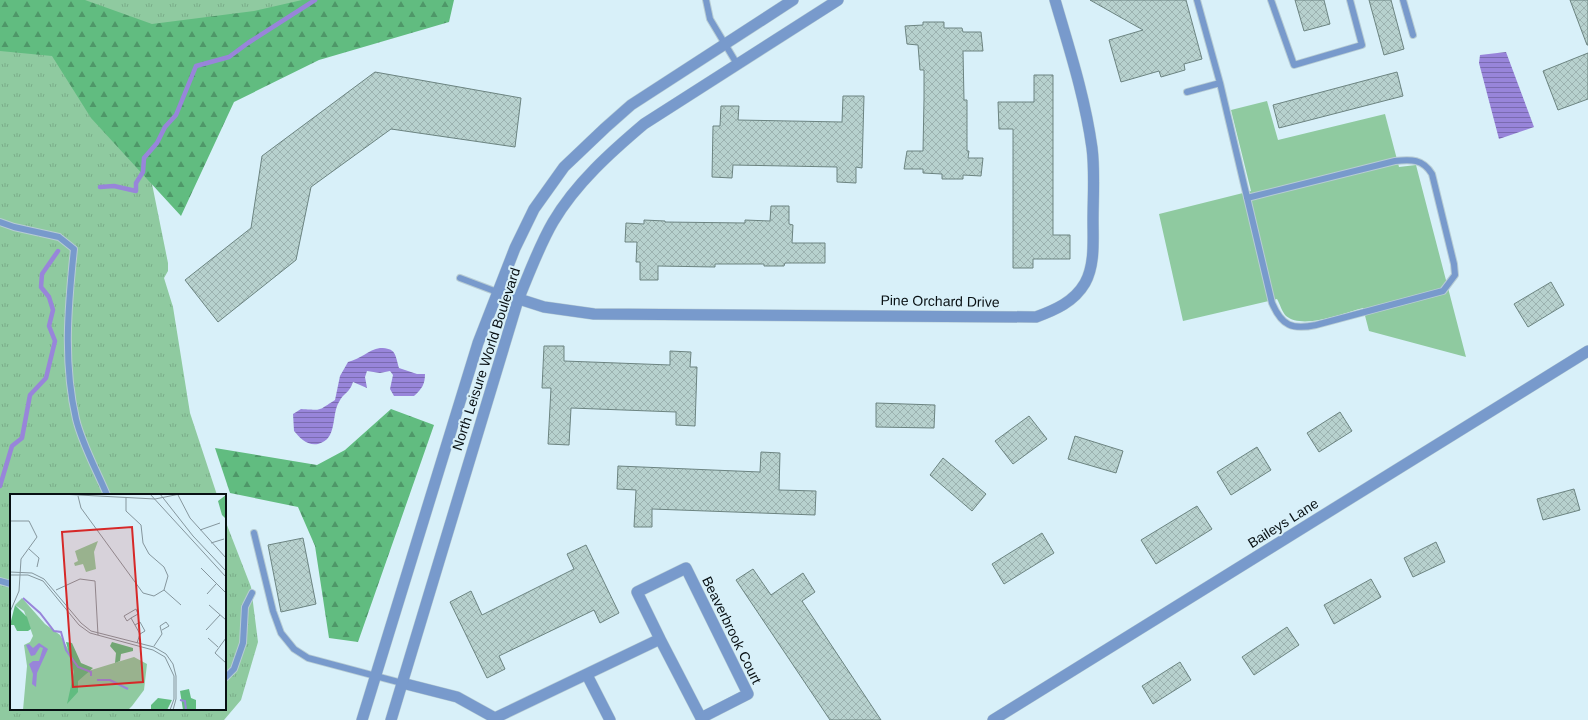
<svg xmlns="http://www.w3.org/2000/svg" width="1588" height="720" font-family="Helvetica,sans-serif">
	<defs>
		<pattern id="grass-tufts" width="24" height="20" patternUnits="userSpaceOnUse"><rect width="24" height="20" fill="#8fcaa0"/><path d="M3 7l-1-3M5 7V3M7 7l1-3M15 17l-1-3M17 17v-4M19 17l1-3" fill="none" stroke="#7aac89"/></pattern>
		<pattern id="forest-firs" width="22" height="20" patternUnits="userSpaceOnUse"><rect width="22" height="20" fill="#61bc80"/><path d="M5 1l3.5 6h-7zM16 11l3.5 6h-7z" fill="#4e9768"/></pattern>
		<pattern id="water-rules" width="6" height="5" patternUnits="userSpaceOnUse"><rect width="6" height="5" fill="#9885da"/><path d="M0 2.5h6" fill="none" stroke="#7a6bb0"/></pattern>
		<pattern id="building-cross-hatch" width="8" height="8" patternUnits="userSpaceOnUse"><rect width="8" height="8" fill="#b7d1ce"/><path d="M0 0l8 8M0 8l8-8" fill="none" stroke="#9cb2b0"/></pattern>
	</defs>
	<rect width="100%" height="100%" fill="#d8f0f9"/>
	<!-- grass -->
	<path fill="url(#grass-tufts)" d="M 0,0 L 349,0 L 148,164 L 168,263 L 168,271 L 164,278 L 173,307 L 190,413 L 217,495 L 11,495 L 11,709 L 225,709 L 225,520 L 251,587 L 258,642 L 241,700 L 224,720 L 0,720 Z"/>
	<!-- forest -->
	<path fill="url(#forest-firs)" d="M 0,0 L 85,0 L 152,24 L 254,11 L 302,0 L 454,0 L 449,22 L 319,60 L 234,102 L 181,216 L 91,118 L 52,56 L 0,51 Z
		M 391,409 L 434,425 L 358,642 L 329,638 L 315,546 L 298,507 L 230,493 L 215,448 L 317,465 L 345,450 Z"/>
	<!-- garden -->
	<path fill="#8fcaa0" d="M 1267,101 L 1278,140 L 1385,114 L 1399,167 L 1416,165 L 1466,357 L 1369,331 L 1363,308 C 1344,313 1303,330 1286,316 C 1282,312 1280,304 1277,299 L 1183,321 L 1159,214 L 1251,191 L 1231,110 Z"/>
	<!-- water -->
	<path fill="url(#water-rules)" d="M 1506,52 L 1534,127 L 1499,139 L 1479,63 L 1480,55 Z
		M 380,348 C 396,348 395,354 399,368 L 417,374 L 425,374 C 425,384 422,389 414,396 L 394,396 L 390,389 L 393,375 L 390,371 L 380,373 L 367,371 L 365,377 L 367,388 L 353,382 C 349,394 344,392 339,402 C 331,415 338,439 318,444 C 307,446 300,438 294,431 L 293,414 L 301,409 C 323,410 316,412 335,400 L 340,376 L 348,362 C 361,359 368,350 380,348 Z"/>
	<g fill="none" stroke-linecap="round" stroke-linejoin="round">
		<!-- stream -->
		<path stroke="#9885da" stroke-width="4.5" d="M 100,187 L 114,186 L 136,191 L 136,183 L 143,172 L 144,158 L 157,143 L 165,127 L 176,115 L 196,66 L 229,57 L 248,43 L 315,0
			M 0,486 L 12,446 L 22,438 L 30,395 L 46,378 L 55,341 L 49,326 L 53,310 L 49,297 L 41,287 L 42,274 L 58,251"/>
	</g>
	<!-- building -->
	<path fill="url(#building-cross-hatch)" stroke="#6c8481" d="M 1090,0 L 1186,0 L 1202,59 L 1184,64 L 1185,70 L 1161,77 L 1159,71 L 1121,82 L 1109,40 L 1143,30 Z
		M 1295,0 L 1324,0 L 1330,24 L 1304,31 Z
		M 1369,0 L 1391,0 L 1404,49 L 1384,55 Z
		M 1570,0 L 1588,0 L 1588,45 L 1587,45 Z
		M 923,22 L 944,22 L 944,28 L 962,28 L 963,32 L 981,32 L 983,51 L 963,51 L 964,100 L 967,100 L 967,151 L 969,151 L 968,158 L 983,158 L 981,176 L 963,175 L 963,179 L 942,179 L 942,174 L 923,173 L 923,169 L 904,169 L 907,151 L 923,151 L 924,99 L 924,70 L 920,70 L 918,45 L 907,44 L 905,26 L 923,25 Z
		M 1588,53 L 1588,99 L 1558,110 L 1543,71 Z
		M 375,72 L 521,98 L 515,147 L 391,129 L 311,187 L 296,260 L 218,322 L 185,280 L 251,228 L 262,156 Z
		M 1397,72 L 1403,96 L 1279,128 L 1273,105 Z
		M 1034,75 L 1053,75 L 1053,235 L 1070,235 L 1070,259 L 1033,259 L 1033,268 L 1013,268 L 1013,129 L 999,129 L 998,102 L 1034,102 Z
		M 843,96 L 864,96 L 862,168 L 856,167 L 856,183 L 837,182 L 837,167 L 733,165 L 732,178 L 712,177 L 713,126 L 720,126 L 721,106 L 739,106 L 738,120 L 842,122 Z
		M 771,206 L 789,206 L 789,224 L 793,225 L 792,243 L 825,243 L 825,263 L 785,263 L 784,266 L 764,266 L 764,264 L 715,264 L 715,267 L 658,266 L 658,280 L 640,280 L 640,262 L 636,262 L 637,242 L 625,242 L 626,223 L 644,224 L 644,220 L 665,221 L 665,222 L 745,223 L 745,220 L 770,221 Z
		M 1551,282 L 1564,305 L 1528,327 L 1514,304 Z
		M 544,346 L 564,346 L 564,361 L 670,365 L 670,351 L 691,352 L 690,367 L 697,367 L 695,426 L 676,425 L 676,412 L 571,408 L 569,445 L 548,444 L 551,388 L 542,388 Z
		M 876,403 L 935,405 L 934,428 L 876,427 Z
		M 1340,412 L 1352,431 L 1319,452 L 1307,433 Z
		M 1029,416 L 1047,439 L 1013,464 L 995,441 Z
		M 1075,436 L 1123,451 L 1116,473 L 1068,459 Z
		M 1257,447 L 1271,470 L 1231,495 L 1217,472 Z
		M 761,452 L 780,453 L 779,490 L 816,491 L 815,515 L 652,509 L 652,527 L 634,527 L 636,490 L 617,489 L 618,466 L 760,472 Z
		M 943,458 L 986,494 L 972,511 L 930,475 Z
		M 1574,489 L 1580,510 L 1543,520 L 1537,499 Z
		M 1197,506 L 1212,529 L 1156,564 L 1141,540 Z
		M 1042,533 L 1054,553 L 1004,584 L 992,564 Z
		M 303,538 L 316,604 L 281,612 L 268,545 Z
		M 1436,542 L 1445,562 L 1413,577 L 1404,558 Z
		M 586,545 L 619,613 L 600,623 L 594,610 L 499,656 L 505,669 L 487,678 L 450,602 L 471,591 L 482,615 L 574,569 L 567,554 Z
		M 753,569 L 771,595 L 803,573 L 815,592 L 802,601 L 881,720 L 830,720 L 736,580 Z
		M 1371,579 L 1381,597 L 1334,624 L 1324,605 Z
		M 1287,627 L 1299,645 L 1254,675 L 1242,657 Z
		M 1180,662 L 1191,680 L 1153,704 L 1142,686 Z"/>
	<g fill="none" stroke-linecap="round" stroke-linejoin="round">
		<!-- service casing -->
		<g stroke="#b7ccd4" stroke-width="8">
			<path id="service" d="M 706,0 L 710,19 L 737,64
				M 1197,0 L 1220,83 L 1272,303 C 1282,326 1292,330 1316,325 L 1443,291 L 1455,275 L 1454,264 L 1432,174 C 1423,159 1411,159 1395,161 L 1247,198
				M 1271,0 L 1294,65 L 1362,45 L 1350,0
				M 1403,0 L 1413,35
				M 1187,92 L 1220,83
				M 0,222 L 14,227 L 59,237 L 74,249 C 68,306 63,363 76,419 C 82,444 97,471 107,495
				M 460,278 L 497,292
				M 254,533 L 273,611 L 281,633 L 294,649 L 308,658 L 402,683
				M 0,581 L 11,584
				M 225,678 L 234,669 L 243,643 L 245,607 L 252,593"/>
		</g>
		<!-- minor casing -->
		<g stroke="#b7ccd4" stroke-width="12">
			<path id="minor" d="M 497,292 L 544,307 L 594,314 L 1036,317 C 1055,310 1074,302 1085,283 C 1095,265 1093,241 1093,221 C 1093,197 1095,171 1092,148 C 1085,97 1069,48 1055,0
				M 587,675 L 610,720
				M 402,683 L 457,697 L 495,718 L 660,639 L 701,718 L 748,694 L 686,568 L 637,592 L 660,639
				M 993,720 L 1588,351"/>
		</g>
		<!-- tertiary casing -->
		<g stroke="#b7ccd4" stroke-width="12">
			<path id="tertiary" d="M 362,720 L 478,343 L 515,248 L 534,209 L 564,167 L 605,128 L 631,105 L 793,0
				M 391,720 L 518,300 C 529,274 539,246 553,222 C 576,183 611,152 644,124 L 838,0"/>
		</g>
		<!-- service -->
		<use href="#service" stroke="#789acc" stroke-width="6"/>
		<!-- minor -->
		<use href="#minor" stroke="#789acc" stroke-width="11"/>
		<!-- tertiary -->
		<use href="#tertiary" stroke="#789acc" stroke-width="11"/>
	</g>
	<g text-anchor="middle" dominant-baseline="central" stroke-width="4" stroke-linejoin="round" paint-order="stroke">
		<!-- street labels -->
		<g font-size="14" fill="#081013" stroke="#d8f0f9">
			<text transform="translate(940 301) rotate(1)">Pine Orchard Drive</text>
			<text transform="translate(486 359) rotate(-72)">North Leisure World Boulevard</text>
			<text transform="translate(1283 523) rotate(-32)">Baileys Lane</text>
			<text transform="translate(732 630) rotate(64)">Beaverbrook Court</text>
		</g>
	</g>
	<!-- overview -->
	<g transform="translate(10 494)">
		<rect width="216" height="216" fill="#d8f0f9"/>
		<path d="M 12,104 L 35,130 L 50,141 L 65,167 L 78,177 L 124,163 L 137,170 L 134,196 L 122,212 L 118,216 L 13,216 L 17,172 L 14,151 L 20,148 L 23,142 L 14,117 L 5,111 Z" fill="#8fcaa0"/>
		<path d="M 216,1 L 216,25 L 212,21 L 208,7 ZM 5,111 L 17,123 L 21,135 L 18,137 L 7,137 L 4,131 L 0,131 ZM 56,148 L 62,149 L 71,169 L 83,174 L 68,187 L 68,198 L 57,210 L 64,178 ZM 102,148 L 123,154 L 123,157 L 111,160 L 110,167 L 105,169 L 106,159 L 100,152 ZM 179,195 L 181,204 L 186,206 L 186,216 L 173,216 L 170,197 ZM 148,204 L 162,206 L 157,216 L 141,216 L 141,211 Z" fill="#61bc80"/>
		<path d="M 88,47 L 84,58 L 86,75 L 76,78 L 73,70 L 65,72 L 64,69 L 68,67 L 65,57 Z" fill="#8fcaa0"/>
		<path d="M 29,149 L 38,155 L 27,179 L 26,193 L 22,190 L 23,180 L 19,170 L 23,167 L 29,167 L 33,154 L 30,153 L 25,161 L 21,162 L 16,151 L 19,150 L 23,154 Z" fill="#9885da"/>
		<path fill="none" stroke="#9885da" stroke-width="2" d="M 13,104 L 30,119 L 44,137 L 51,138 L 56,156 L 68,173 L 81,178 L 81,182M 87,186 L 100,186 L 118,195M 170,206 L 175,207 L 176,216"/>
		<path fill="none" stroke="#85969d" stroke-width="1" d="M 50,0 L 145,5 L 170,0M 140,0 L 216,83M 150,0 L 183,42 L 216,77M 168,1 L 180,24 L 216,64M 68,2 L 71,14 L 133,99 L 144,102 L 154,96 L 158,82 L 154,73 L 139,60 L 133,49 L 131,31 L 116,17 L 116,4M 0,27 L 19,27 L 27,43 L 11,65 L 9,97 L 0,118M 190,36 L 210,29M 201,49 L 214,45M 19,55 L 29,64 L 27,73M 191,74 L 216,99M 0,78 L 22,79 L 34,85 L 71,129 L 81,137 L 144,153 L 156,160 L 163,170 L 166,182 L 166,205 L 163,216M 0,81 L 18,81 L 33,87 L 69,131 L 80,139 L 143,156 L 155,163 L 164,182 L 164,205 L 160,216M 46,96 L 70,85 L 85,87 L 88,141M 154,96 L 171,111M 197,100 L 206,90M 199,111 L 216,126M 121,124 L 117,127 L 114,122 L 126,115 L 128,120 L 121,124 L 130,140 L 127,149M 125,131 L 130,128 L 135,137 L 130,140M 196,136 L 210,121M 198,144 L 208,153M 216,144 L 205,159 L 216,169M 144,152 L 152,140 L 150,132 L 156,128 L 159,132 L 152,136"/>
		<path fill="#d62828" fill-opacity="0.15" stroke="#d62828" stroke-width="2" d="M 122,33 L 133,188 L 63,193 L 52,38 Z"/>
		<rect width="216" height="216" fill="none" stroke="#081013" stroke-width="2"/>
	</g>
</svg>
